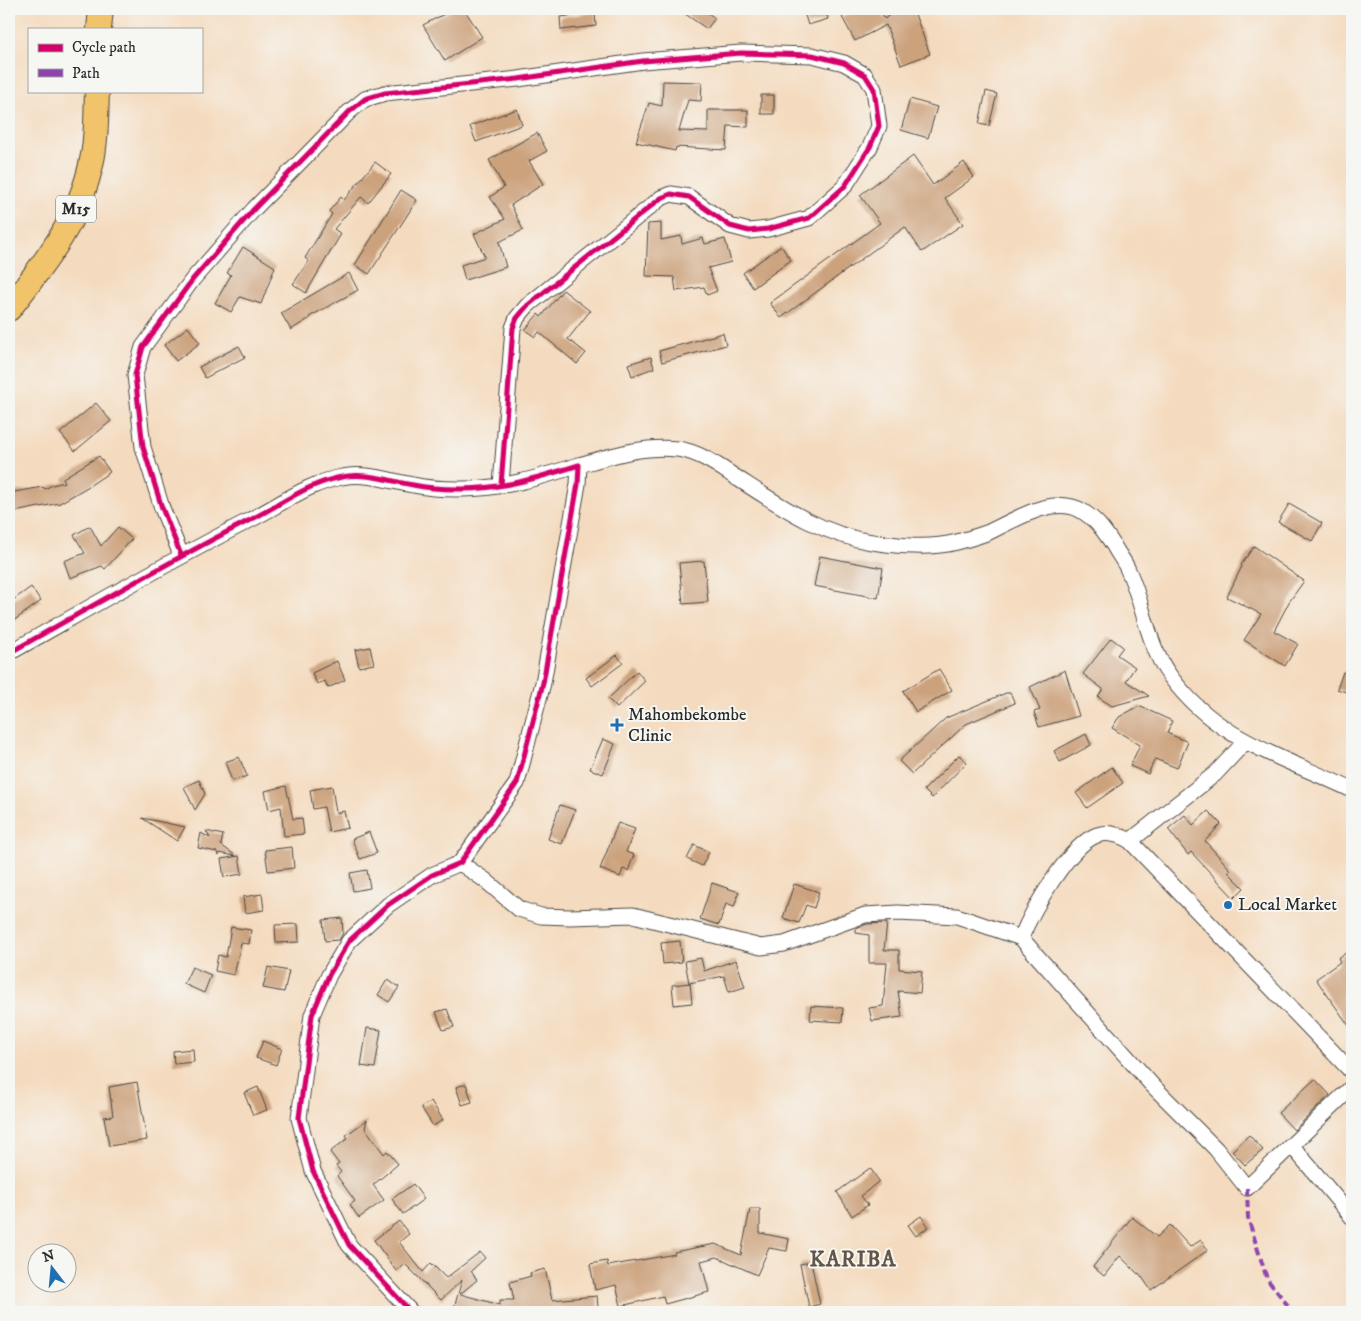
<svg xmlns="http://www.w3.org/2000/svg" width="1361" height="1321" font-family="'IM FELL DW Pica',serif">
	<rect width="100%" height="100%" fill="#f6f6f2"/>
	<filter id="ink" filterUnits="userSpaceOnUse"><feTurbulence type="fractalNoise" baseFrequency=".02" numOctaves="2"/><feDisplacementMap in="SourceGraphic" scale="10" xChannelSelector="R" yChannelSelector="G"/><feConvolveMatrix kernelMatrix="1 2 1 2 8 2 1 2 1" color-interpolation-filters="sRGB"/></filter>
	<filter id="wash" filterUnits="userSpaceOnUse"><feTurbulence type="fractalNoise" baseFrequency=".0096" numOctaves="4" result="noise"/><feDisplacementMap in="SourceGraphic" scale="20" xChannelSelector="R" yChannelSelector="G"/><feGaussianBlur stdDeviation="1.12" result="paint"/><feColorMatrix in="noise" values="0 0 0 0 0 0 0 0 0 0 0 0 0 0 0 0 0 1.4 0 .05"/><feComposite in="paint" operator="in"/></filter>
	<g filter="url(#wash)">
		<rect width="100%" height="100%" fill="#f4dbbf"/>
		<g id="blocks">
			<!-- building -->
			<path fill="#cca27d" d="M 454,9 L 464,9 L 482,37 L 445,61 L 423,25 Z
				M 678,9 L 702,9 L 715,18 L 707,29 Z
				M 803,9 L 825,9 L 828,19 L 808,25 Z
				M 858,9 L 879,9 L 885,19 L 895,9 L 913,9 L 930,54 L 901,65 L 886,25 L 855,41 L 842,17 Z
				M 595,13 L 596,26 L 561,30 L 560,17 Z
				M 663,81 L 702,82 L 701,101 L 688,100 L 679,131 L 708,132 L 708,110 L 748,110 L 748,127 L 728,126 L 726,150 L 676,147 L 675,151 L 636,142 L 649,103 L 662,106 Z
				M 986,91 L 997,94 L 989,126 L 979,124 Z
				M 761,95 L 774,95 L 774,114 L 761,114 Z
				M 910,99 L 937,107 L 928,138 L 901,130 Z
				M 517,109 L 522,125 L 476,142 L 470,126 Z
				M 537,133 L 547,151 L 529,161 L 543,184 L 511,205 L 523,230 L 499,242 L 506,267 L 465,280 L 461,265 L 485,257 L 474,234 L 505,219 L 490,197 L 504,187 L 489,160 Z
				M 913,156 L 933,185 L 964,162 L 974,177 L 945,198 L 963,224 L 922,252 L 905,227 L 781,318 L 770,303 L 880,223 L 860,195 Z
				M 375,162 L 391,174 L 368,203 L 361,197 L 334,229 L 341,234 L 306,293 L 293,284 L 309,261 L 305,258 L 332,214 L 329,211 L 341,197 L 344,200 Z
				M 401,190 L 417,200 L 369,274 L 355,265 Z
				M 661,223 L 661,240 L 681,236 L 682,244 L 703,238 L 705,244 L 725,239 L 731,262 L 708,268 L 717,291 L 707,295 L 704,287 L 676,291 L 674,277 L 646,276 L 648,224 Z
				M 781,246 L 791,260 L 753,288 L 743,273 Z
				M 243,247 L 275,267 L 261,304 L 240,297 L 231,312 L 215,303 L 231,275 L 227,273 Z
				M 349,273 L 358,290 L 309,317 L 310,318 L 291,330 L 281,313 Z
				M 563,290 L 590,311 L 568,339 L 586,353 L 577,364 L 539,332 L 535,337 L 525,330 L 538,314 L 541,317 Z
				M 188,327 L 200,343 L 176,361 L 164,345 Z
				M 723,333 L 726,345 L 662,362 L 659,351 Z
				M 239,346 L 245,357 L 205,378 L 199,367 Z
				M 651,357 L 654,368 L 632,376 L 628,364 Z
				M 96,403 L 111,421 L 75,451 L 60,433 Z
				M 99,456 L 110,472 L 89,486 L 60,503 L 9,513 L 9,493 L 43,487 L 45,489 L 52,485 L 65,482 L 63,478 Z
				M 1289,504 L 1322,523 L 1312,541 L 1278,522 Z
				M 90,526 L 101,546 L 118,527 L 132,539 L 105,569 L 102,566 L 70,578 L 64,561 L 85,553 L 74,535 Z
				M 1254,546 L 1304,581 L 1289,602 L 1274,631 L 1298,644 L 1285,666 L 1244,640 L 1261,614 L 1227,597 L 1242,566 L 1241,565 Z
				M 820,556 L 883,568 L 878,598 L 814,586 Z
				M 704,561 L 708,602 L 683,604 L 679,563 Z
				M 31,587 L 41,601 L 9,624 L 9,603 Z
				M 1111,638 L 1123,647 L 1117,655 L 1135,667 L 1126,681 L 1149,696 L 1112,706 L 1098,697 L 1103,689 L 1083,674 Z
				M 370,647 L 374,664 L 359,667 L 355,650 Z
				M 617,655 L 623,663 L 592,686 L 586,678 Z
				M 337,661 L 345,680 L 328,688 L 325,681 L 317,684 L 312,673 Z
				M 939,669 L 952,690 L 916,712 L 903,691 Z
				M 1065,670 L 1079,716 L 1039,727 L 1034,712 L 1040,710 L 1030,687 Z
				M 637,671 L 645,681 L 617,708 L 608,699 Z
				M 1343,672 L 1352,674 L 1352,694 L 1337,689 Z
				M 1006,693 L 1010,693 L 1015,703 L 966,724 L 912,774 L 899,761 L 946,718 Z
				M 1139,706 L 1172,721 L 1167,733 L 1188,742 L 1177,768 L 1155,759 L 1148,774 L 1130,766 L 1140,745 L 1112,728 L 1119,717 Z
				M 1086,734 L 1091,745 L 1060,762 L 1054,751 Z
				M 603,739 L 615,744 L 603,774 L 590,769 Z
				M 959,755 L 967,762 L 932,798 L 924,790 Z
				M 239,757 L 247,776 L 232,781 L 225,762 Z
				M 1112,767 L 1123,783 L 1087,808 L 1076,793 Z
				M 199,780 L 205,794 L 195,810 L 184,787 Z
				M 286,786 L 293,819 L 302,818 L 304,834 L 284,836 L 281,807 L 269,810 L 265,791 Z
				M 332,786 L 336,813 L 344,811 L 348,828 L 329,832 L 324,807 L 313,809 L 310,790 Z
				M 560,805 L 575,810 L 562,844 L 548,839 Z
				M 1208,811 L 1221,824 L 1205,841 L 1231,870 L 1228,872 L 1244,888 L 1234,898 L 1191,852 L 1188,855 L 1168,829 L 1185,815 L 1193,825 Z
				M 142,818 L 185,827 L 177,841 Z
				M 618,823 L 635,829 L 626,852 L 634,855 L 628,871 L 623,869 L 620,877 L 600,869 Z
				M 206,831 L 223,835 L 221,845 L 236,856 L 219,853 L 219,856 L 217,852 L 198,848 L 201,833 L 210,838 Z
				M 369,832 L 377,853 L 360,859 L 352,839 Z
				M 694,845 L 709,852 L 702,866 L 687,859 Z
				M 292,847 L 294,868 L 268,871 L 265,850 Z
				M 239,856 L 242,874 L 224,877 L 221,859 Z
				M 367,870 L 370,888 L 353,891 L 350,873 Z
				M 712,883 L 739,892 L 734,907 L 726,904 L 719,925 L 700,919 Z
				M 794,884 L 819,892 L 814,908 L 806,905 L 799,923 L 783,918 Z
				M 262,894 L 264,910 L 245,913 L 243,897 Z
				M 342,918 L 343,933 L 339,940 L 325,941 L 323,920 Z
				M 887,923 L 884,950 L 899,950 L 899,969 L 922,971 L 920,993 L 898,991 L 902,1017 L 872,1021 L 869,1008 L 883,1006 L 887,963 L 869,963 L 869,935 L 856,933 L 856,928 L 867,924 Z
				M 298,924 L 299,942 L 276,943 L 275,925 Z
				M 231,927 L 251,930 L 249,944 L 241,943 L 234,975 L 215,971 L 218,955 L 226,957 Z
				M 680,941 L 682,962 L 663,964 L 661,943 Z
				M 1352,949 L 1352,1030 L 1316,979 L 1340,962 L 1338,958 Z
				M 701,958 L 704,971 L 736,960 L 745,987 L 729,992 L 724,976 L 689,983 L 685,961 Z
				M 192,967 L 211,975 L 204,993 L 184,984 Z
				M 268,967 L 289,971 L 284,992 L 263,988 Z
				M 387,980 L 399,987 L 389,1002 L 378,995 Z
				M 690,983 L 692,1003 L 674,1005 L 672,985 Z
				M 811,1006 L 843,1008 L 842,1022 L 810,1020 Z
				M 447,1009 L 454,1027 L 443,1030 L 436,1012 Z
				M 367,1028 L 381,1030 L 375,1068 L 361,1066 Z
				M 263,1041 L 282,1049 L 276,1065 L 256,1058 Z
				M 193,1049 L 194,1062 L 174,1064 L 173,1051 Z
				M 1315,1079 L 1330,1095 L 1294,1130 L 1278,1113 Z
				M 137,1082 L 147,1140 L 109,1146 L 104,1117 L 113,1116 L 109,1087 Z
				M 466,1084 L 472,1102 L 462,1105 L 456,1087 Z
				M 258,1087 L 267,1110 L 253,1115 L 244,1093 Z
				M 431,1101 L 443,1120 L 433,1126 L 421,1107 Z
				M 367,1120 L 365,1128 L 384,1154 L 387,1151 L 398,1164 L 373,1185 L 384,1200 L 359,1218 L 350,1205 L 355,1201 L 337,1176 L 341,1172 L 336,1166 L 339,1164 L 330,1152 L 348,1138 L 346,1135 Z
				M 1249,1135 L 1263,1150 L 1245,1165 L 1232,1151 Z
				M 870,1168 L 879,1181 L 861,1196 L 868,1205 L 852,1216 L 837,1192 Z
				M 413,1184 L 424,1199 L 403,1214 L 392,1199 Z
				M 750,1209 L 760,1209 L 760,1233 L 789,1239 L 787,1251 L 769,1248 L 757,1275 L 717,1257 L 701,1261 L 709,1292 L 665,1304 L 663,1296 L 621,1306 L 616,1285 L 595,1290 L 590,1264 L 607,1261 L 608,1266 L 675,1254 L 674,1252 L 715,1244 L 741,1255 Z
				M 921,1216 L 929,1227 L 916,1236 L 908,1225 Z
				M 1132,1217 L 1157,1237 L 1170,1225 L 1190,1247 L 1201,1240 L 1208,1250 L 1151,1290 L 1139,1273 L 1138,1274 L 1120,1256 L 1104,1276 L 1093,1267 Z
				M 399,1221 L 409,1234 L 399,1242 L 423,1272 L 431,1263 L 446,1278 L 480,1252 L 485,1258 L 471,1271 L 477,1280 L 460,1294 L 500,1305 L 500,1300 L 514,1300 L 510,1282 L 531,1276 L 530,1273 L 545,1269 L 552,1300 L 597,1296 L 598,1308 L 553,1312 L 470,1312 L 454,1308 L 462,1280 L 441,1300 L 405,1264 L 396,1271 L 374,1240 Z
				M 811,1262 L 820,1304 L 809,1307 L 800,1264 Z"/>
		</g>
	</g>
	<g filter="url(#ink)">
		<use href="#blocks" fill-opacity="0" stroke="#494541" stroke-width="1"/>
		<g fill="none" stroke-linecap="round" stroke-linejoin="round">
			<!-- minor casing -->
			<g stroke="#494541" stroke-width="17">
				<path id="minor" d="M 579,465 C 611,456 644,445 677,449 C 701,452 721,468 740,480 C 782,507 823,535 872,542 C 900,546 930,549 957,542 C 968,539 979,536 989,532 C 1015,520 1054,494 1082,511 C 1097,520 1105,532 1114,546 C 1118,554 1125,562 1128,570 C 1144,604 1147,645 1170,676 C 1217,741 1284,757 1352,790
					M 181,555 L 162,508 L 143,447 L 135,375 L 143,347 L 193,279 L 254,209 L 349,112 L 365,99 L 385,93 L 518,79 L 643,61 L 741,53 L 812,55 L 844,63 L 865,75 L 874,89 L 879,126 L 870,147 L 845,186 L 809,218 L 768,229 L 749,231 L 730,226 L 689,197 L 671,194 L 661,198 L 527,306 L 517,318 L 513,328 L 501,485
					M 9,653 C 89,608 168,562 250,520 C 280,505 308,483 342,477 C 365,472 390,481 413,485 C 427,488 443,489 458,489 C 499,490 541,477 579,465 L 578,484 L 543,683 L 517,783 L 460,863 L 432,875 L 388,905 L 349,941 L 329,975 L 312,1015 L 299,1118 L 313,1171 L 349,1245 L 411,1312
					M 1130,841 L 1352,1072
					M 460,863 L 485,880 L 519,909 L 541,916 L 570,917 L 633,915 L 761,947 L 784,944 L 865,915 L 898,913 L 957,916 L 1021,938 L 1152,1085 L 1216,1149 L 1247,1188 L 1352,1087
					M 1021,938 C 1032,911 1069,845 1097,835 C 1109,831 1120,835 1130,841 L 1215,774 L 1245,742
					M 1292,1146 L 1352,1217"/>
			</g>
			<!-- primary casing -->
			<g stroke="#494541" stroke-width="26">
				<path id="primary" d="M 99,29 L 101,9
					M 9,309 C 44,264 81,218 92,160 C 97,138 96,114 97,91"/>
			</g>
			<!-- minor -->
			<use href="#minor" stroke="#fff" stroke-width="15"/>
			<!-- primary -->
			<use href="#primary" stroke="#f1c36a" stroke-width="24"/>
			<!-- quiet -->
			<path stroke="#8e44ad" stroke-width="4" stroke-dasharray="8 4" stroke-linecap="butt" d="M 1247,1188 L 1248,1218 L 1267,1279 L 1293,1312"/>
			<!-- cycleway casing -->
			<g stroke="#f6f6f2" stroke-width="8">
				<path id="cycleway" d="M 181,555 L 162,508 L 143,447 L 135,375 L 143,347 L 193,279 L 254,209 L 349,112 L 365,99 L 385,93 L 518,79 L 643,61 L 741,53 L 812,55 L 844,63 L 865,75 L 874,89 L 879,126 L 870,147 L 845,186 L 809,218 L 768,229 L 749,231 L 730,226 L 689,197 L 671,194 L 661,198 L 527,306 L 517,318 L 513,328 L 501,485
					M 9,653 C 89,608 168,562 250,520 C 280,505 308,483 342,477 C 365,472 390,481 413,485 C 427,488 443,489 458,489 C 499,490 541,477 579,465 L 578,484 L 543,683 L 517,783 L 460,863 L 432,875 L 388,905 L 349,941 L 329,975 L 312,1015 L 299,1118 L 313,1171 L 349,1245 L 411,1312"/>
			</g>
			<!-- cycleway -->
			<use href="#cycleway" stroke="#d6006c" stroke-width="5"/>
		</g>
	</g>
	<!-- markers -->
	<g fill="#1f6fb2" stroke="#f6f6f2" stroke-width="2">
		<path d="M614.5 717.5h5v5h5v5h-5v5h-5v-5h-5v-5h5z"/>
		<circle cx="1228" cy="905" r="5"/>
	</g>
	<g text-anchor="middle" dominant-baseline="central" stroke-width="4" stroke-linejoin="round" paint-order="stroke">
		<!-- shield labels -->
		<rect fill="#f6f6f2" stroke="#686867" stroke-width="1" x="56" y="195.5" width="40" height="27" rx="4"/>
		<g font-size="16" font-weight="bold" fill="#2b2b2b">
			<text x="76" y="209">M15</text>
		</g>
		<!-- poi labels -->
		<g font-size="18" fill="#2b2b2b" stroke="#f6f6f2" text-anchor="start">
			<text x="628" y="715">Mahombekombe<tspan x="628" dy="21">Clinic</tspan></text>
			<text x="1238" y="905">Local Market</text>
		</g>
		<!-- district labels -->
		<g font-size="22" font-weight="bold" letter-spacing="1" fill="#635548" stroke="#f6f6f2">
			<text x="853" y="1259">KARIBA</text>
		</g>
	</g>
	<!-- margin -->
	<rect width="1361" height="1321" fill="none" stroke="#f6f6f2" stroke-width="30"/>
	<!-- legend -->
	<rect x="28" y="28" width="175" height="65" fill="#f6f6f2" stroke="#a5a5a2"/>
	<rect x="38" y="44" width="25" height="8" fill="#d6006c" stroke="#a5a5a2"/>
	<text x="72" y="52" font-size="15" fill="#2b2b2b">Cycle path</text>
	<rect x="38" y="69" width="25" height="8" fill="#8e44ad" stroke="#a5a5a2"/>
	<text x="72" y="78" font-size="15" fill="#2b2b2b">Path</text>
	<!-- north arrow -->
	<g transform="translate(52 1268) rotate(344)"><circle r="24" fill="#f6f6f2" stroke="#a5a5a2"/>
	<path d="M0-4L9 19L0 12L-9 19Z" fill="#1f6fb2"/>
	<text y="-8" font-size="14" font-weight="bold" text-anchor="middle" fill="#2b2b2b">N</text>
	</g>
</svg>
